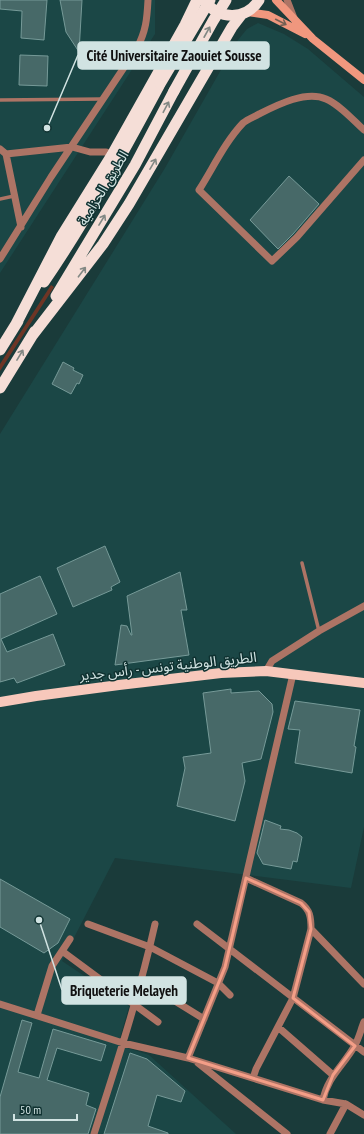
<svg xmlns="http://www.w3.org/2000/svg" width="364" height="1134" font-family="'PT Sans Narrow','Noto Sans Arabic',sans-serif">
	<rect width="100%" height="100%" fill="#1a3b3a"/>
	<!-- built -->
	<path fill="#1b4746" d="M 0,0 L 155,0 L 155,34 L 0,273 Z
		M 258,23 L 284,34 L 308,49 L 364,97 L 364,827 L 351,888 L 115,858 L 62,961 L 129,1006 L 118,1045 L 149,1055 L 236,1134 L 0,1134 L 0,434 L 165,168 L 238,40 L 247,29 Z"/>
	<!-- green -->
	<path fill="#6e3525" d="M 51,285 L 54,287 L 0,371 L 0,364 Z"/>
	<!-- building -->
	<path fill="#476968" stroke="#769a98" d="M 0,0 L 47,0 L 44,40 L 21,38 L 22,11 L 0,9 Z
		M 60,0 L 82,0 L 79,52 L 66,32 Z
		M 20,55 L 48,56 L 47,86 L 19,85 Z
		M 289,176 L 319,204 L 293,234 L 278,249 L 250,220 Z
		M 63,362 L 74,368 L 73,370 L 83,375 L 79,384 L 77,383 L 71,394 L 52,384 Z
		M 105,546 L 120,582 L 111,587 L 112,590 L 73,607 L 57,568 Z
		M 180,572 L 187,610 L 181,610 L 189,655 L 115,665 L 121,625 L 127,626 L 131,635 L 132,635 L 127,596 Z
		M 40,576 L 57,614 L 1,639 L 7,652 L 53,634 L 65,665 L 17,683 L 14,678 L 0,682 L 0,594 Z
		M 231,689 L 231,693 L 259,691 L 272,704 L 273,712 L 261,759 L 242,763 L 245,781 L 235,821 L 177,806 L 185,768 L 183,757 L 211,753 L 203,693 Z
		M 295,701 L 360,710 L 354,746 L 356,747 L 352,773 L 295,763 L 300,730 L 288,729 Z
		M 265,820 L 281,826 L 280,829 L 289,830 L 297,833 L 302,837 L 297,862 L 293,861 L 291,869 L 263,864 L 257,853 Z
		M 0,879 L 70,919 L 58,943 L 44,953 L 0,927 Z
		M 22,1020 L 32,1023 L 18,1072 L 39,1078 L 53,1029 L 106,1045 L 101,1061 L 57,1048 L 47,1080 L 89,1093 L 86,1105 L 96,1109 L 88,1134 L 0,1134 L 0,1097 Z
		M 130,1053 L 147,1059 L 185,1091 L 181,1102 L 157,1095 L 148,1126 L 168,1133 L 168,1134 L 104,1134 Z"/>
	<g fill="none" stroke-linecap="round" stroke-linejoin="round">
		<!-- service -->
		<path stroke="#ad7465" stroke-width="3.5" d="M 0,100 L 102,99
			M 0,199 L 14,196
			M 302,563 L 319,631"/>
		<!-- minor -->
		<path stroke="#ad7465" stroke-width="7" d="M 287,0 L 294,18
			M 364,130 C 352,119 340,105 326,99 C 306,90 277,105 259,114 C 254,117 248,119 243,123 C 225,142 213,168 199,190 L 272,261 L 297,237 L 364,160
			M 0,149 L 6,154 L 21,227
			M 6,154 L 72,147 L 90,152 L 106,152 L 112,155
			M 0,259 L 51,177 L 137,48 C 146,31 147,19 148,0
			M 266,671 L 272,661 L 319,631 L 364,606
			M 246,878 L 301,903 C 310,910 311,917 311,929 L 293,998 L 256,1069 L 253,1078
			M 88,924 L 150,947 L 218,983 L 230,995
			M 197,924 L 364,1052
			M 311,929 L 364,984
			M 62,951 L 158,1022
			M 141,980 L 204,1019
			M 0,1004 L 123,1043 L 188,1058 L 323,1100 L 346,1104 L 364,1115
			M 37,1015 L 52,966 L 70,939
			M 278,1027 L 333,1075
			M 188,1058 L 225,967 L 293,674
			M 198,1063 L 287,1134
			M 323,1100 C 327,1077 345,1064 355,1045 C 359,1038 361,1029 364,1022
			M 94,1134 C 116,1065 139,996 155,924
			M 330,1134 L 346,1104"/>
		<!-- secondary -->
		<path stroke="#f0977e" stroke-width="8" d="M 276,0 L 313,39 L 364,80
			M 247,12 L 268,15 L 305,34"/>
		<!-- primary -->
		<path stroke="#f7c8bb" stroke-width="10" d="M 0,702 L 36,696 L 119,685 L 221,673 L 266,671 L 364,683"/>
		<!-- trunk -->
		<path stroke="#f5ded7" stroke-width="11" d="M 204,0 C 218,20 246,21 259,0
			M 44,282 C 87,219 123,153 159,86
			M 56,296 L 135,165 L 174,91
			M 15,326 L 61,237 L 112,155 L 185,25 L 197,0
			M 32,336 L 103,244 L 129,204 L 232,27 L 242,14
			M 0,350 L 18,321
			M 0,388 L 35,331"/>
		<!-- trunk-bridge -->
		<path stroke="#f5ded7" stroke-width="11" d="M 160,84 L 210,0
			M 174,91 L 213,21 L 226,0"/>
	</g>
	<!-- one-way arrows -->
	<defs><path id="oneway-shaft" d="M-6 0H5M1.5-3L5.5 0L1.5 3" fill="none" stroke-width="1.6" stroke-linecap="round" stroke-linejoin="round"/></defs>
	<use stroke="#745f53" href="#oneway-shaft" transform="translate(281 22) rotate(27)"/>
	<g stroke="#828884">
		<use href="#oneway-shaft" transform="translate(207 32) rotate(-61)"/>
		<use href="#oneway-shaft" transform="translate(166 107) rotate(-62)"/>
		<use href="#oneway-shaft" transform="translate(153 164) rotate(-60)"/>
		<use href="#oneway-shaft" transform="translate(102 220) rotate(-59)"/>
		<use href="#oneway-shaft" transform="translate(82 272) rotate(-53)"/>
		<use href="#oneway-shaft" transform="translate(20 355) rotate(-59)"/>
	</g>
	<!-- marked area -->
	<path fill="none" stroke="#f49e87" stroke-width="3" stroke-linejoin="round" d="M 246,878 L 301,903 L 309,912 L 311,929 L 293,998 L 355,1046 L 333,1075 L 323,1100 L 188,1058 L 225,967 Z"/>
	<g text-anchor="middle" dominant-baseline="central" stroke-width="3" stroke-linejoin="round" paint-order="stroke">
		<!-- street labels -->
		<g font-size="14" fill="#d1e3e2" stroke="#0f3130">
			<text transform="translate(103 188) rotate(-59)">الطريق الحزامية</text>
			<text transform="translate(168 666) rotate(-6)">الطريق الوطنية تونس - رأس جدير</text>
		</g>
	</g>
	<!-- callouts -->
	<path fill="none" stroke="#d1e3e2" stroke-width="1.5" d="M47 128L78 55M39 920L62 990"/>
	<g fill="#d1e3e2" stroke="#0f3130" stroke-width="1.5">
		<circle cx="47" cy="128" r="4"/>
		<circle cx="39" cy="920" r="4"/>
	</g>
	<g fill="#d1e3e2" stroke="#d1e3e2" stroke-width="1.5">
		<rect x="78" y="42" width="191" height="27" rx="4"/>
		<rect x="62" y="977" width="124" height="27" rx="4"/>
	</g>
	<g font-size="15" text-anchor="middle" font-weight="bold" fill="#111">
		<text x="174" y="61">Cité Universitaire Zaouiet Sousse</text>
		<text x="124" y="996">Briqueterie Melayeh</text>
	</g>
	<!-- scale -->
	<path d="M14 1114v6h63v-6" fill="none" stroke="#d1e3e2" stroke-width="2"/>
	<text x="20" y="1114" font-size="12" fill="#d1e3e2" stroke="#0f3130" stroke-width="3" paint-order="stroke">50 m</text>
</svg>
